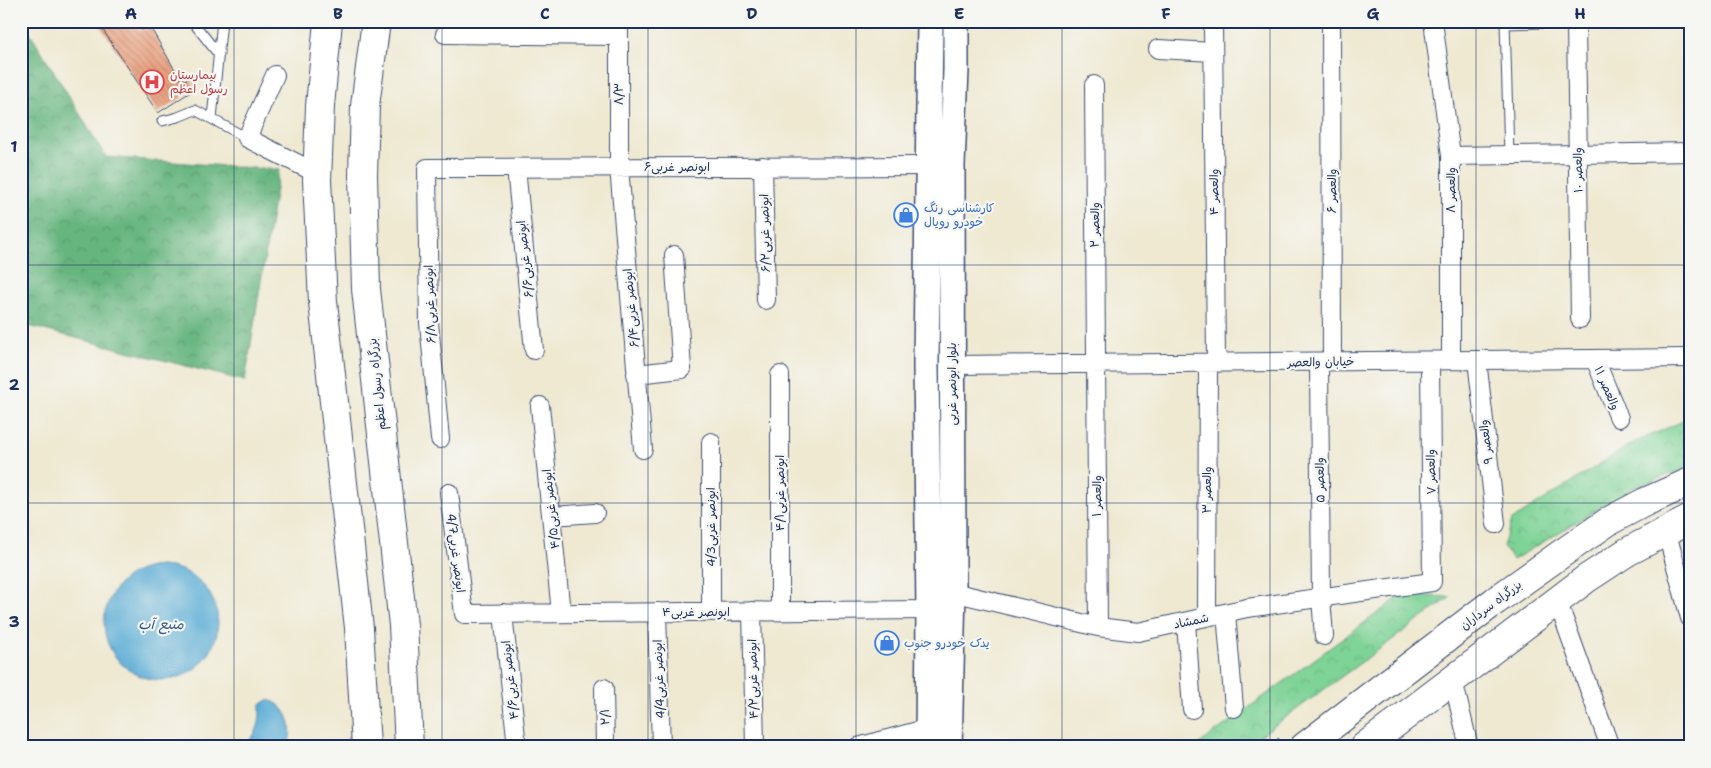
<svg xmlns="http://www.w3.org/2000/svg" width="1711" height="768" font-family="'Shantell Sans','Playpen Sans Arabic',sans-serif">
	<defs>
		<pattern id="forest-crowns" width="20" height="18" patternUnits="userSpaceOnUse" patternTransform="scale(1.25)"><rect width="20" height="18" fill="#66b57f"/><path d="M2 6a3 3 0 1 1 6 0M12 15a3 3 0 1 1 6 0" fill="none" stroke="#53946b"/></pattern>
		<pattern id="park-crowns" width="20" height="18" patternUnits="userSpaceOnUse" patternTransform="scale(1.25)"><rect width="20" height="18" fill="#7ed396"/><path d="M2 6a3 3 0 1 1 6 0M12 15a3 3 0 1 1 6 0" fill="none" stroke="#6cb584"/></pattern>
		<pattern id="building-back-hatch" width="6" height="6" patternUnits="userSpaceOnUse" patternTransform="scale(1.25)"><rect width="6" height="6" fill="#eaa280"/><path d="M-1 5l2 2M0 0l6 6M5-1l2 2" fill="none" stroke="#bd846c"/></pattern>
	</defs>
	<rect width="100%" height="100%" fill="#f6f6f2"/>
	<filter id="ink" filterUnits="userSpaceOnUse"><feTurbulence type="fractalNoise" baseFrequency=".02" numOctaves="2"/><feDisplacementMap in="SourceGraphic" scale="10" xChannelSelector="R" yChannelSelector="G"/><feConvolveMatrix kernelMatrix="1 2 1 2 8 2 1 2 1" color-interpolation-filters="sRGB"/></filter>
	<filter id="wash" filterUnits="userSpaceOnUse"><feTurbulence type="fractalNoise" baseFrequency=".0096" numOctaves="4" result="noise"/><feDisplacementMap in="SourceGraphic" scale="20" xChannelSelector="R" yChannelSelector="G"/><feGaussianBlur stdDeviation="1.12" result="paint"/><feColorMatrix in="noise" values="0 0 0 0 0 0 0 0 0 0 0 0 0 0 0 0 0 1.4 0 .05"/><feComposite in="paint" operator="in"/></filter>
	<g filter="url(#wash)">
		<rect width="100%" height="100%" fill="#efe9d2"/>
		<!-- forest -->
		<path fill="url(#forest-crowns)" stroke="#40726e" d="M 21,21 L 23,21 L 106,157 L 279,170 L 245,381 L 21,324 Z"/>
		<!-- park -->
		<path fill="url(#park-crowns)" stroke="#4c817a" d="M 1690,418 L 1690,467 L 1635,487 L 1513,560 L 1503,546 L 1512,520 L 1633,443 Z
			M 1402,595 L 1451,597 L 1245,747 L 1195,747 Z"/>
		<!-- water -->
		<path fill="#59abd4" stroke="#3a6d99" d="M104 623a57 57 0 1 1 114 0a57 57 0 1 1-114 0Z
			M 268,700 C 288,704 296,729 287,747 L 239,747 C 258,737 260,725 260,705 Z"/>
		<g id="blocks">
			<!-- building -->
			<path fill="url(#building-back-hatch)" d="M 97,21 L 136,21 L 141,30 L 150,27 L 182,82 L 190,77 L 195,89 L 158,113 Z"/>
		</g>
	</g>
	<g filter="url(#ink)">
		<use href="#blocks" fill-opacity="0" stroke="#3b4b6f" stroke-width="1"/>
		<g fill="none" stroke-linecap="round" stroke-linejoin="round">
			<!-- service casing -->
			<g stroke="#3b4b6f" stroke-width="11">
				<path id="service" d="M 192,21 L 219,55
					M 1505,21 L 1509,155
					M 1505,24 L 1633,21
					M 212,118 L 222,21
					M 162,121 L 178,117 L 195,110 L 247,138"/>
			</g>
			<!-- minor casing -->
			<g stroke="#3b4b6f" stroke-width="20">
				<path id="minor" d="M 619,21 L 619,167 L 643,449
					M 1213,21 L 1216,363
					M 1331,21 L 1332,361
					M 1433,21 L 1451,156 L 1451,360
					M 1576,21 L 1580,319
					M 445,34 L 619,36
					M 1158,49 L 1213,52
					M 275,75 L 247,138 L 318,174
					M 1094,85 L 1098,627
					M 1451,156 L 1690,152
					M 763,166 L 766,300
					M 516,168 L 534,350
					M 1595,359 L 1619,418
					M 1477,360 L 1496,524
					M 1319,362 L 1321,598 L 1324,636
					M 953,365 L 1690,358
					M 636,374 L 682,369 L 674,255
					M 780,375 L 780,611
					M 540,406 L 561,613
					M 440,439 L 429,323 L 427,168 L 928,166
					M 711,442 L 711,612
					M 449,493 L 464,614 L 929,610
					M 552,516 L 595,513
					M 1666,530 L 1690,618
					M 953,592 L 1098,627 L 1138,632 L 1247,608 L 1432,582 L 1430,361
					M 1557,600 L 1610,747
					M 752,611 L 755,746
					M 657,612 L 661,747
					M 503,613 L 517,747
					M 1226,613 L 1234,708
					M 1207,617 L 1208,363
					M 1186,622 L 1192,709
					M 1453,680 L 1469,747
					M 604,688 L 605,747
					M 858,747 L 929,728"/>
			</g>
			<!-- secondary casing -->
			<g stroke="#3b4b6f" stroke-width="28">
				<path id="secondary" d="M 928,747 L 929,610 L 926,365 L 930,21
					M 949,747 L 953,592 L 952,165 L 956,70 L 956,21"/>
			</g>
			<!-- trunk casing -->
			<g stroke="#3b4b6f" stroke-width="30">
				<path id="trunk" d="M 328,21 L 320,106 L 317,180 L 323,302 L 359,628 L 366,747
					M 376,21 L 365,106 L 363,175 L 366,289 L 403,625 L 409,747
					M 1304,747 L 1495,601 L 1561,554 L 1609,521 L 1645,502 L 1690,482
					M 1364,747 L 1586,579 L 1627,552 L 1690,519"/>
			</g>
			<!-- path -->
			<path stroke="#3b4b6f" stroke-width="2.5" stroke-dasharray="1 4" stroke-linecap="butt" d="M 1265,747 L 1278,739 L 1284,746"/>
			<!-- service -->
			<use href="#service" stroke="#fff" stroke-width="9"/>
			<!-- minor -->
			<use href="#minor" stroke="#fff" stroke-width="18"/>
			<!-- secondary -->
			<use href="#secondary" stroke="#fff" stroke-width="25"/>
			<!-- trunk -->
			<use href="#trunk" stroke="#fff" stroke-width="28"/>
		</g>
	</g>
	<!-- grid -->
	<path fill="none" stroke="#1b2f5e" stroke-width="1" stroke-opacity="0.55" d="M 234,21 L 234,747M 442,21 L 442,747M 648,21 L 648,747M 856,21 L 856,747M 1062,21 L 1062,747M 1270,21 L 1270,747M 1476,21 L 1476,747M 21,265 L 1690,265M 21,503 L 1690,503"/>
	<!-- icons -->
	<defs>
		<g id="hospital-ring" transform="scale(1.25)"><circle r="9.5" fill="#f6f6f2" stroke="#e0444e" stroke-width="1.5"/><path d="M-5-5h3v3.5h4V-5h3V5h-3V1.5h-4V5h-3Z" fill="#e0444e"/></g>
		<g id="shop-ring" transform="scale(1.25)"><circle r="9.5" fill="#f6f6f2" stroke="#3f7fe0" stroke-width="1.5"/><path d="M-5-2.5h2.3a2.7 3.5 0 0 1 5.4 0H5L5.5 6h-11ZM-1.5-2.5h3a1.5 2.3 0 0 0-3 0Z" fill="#3f7fe0"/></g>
	</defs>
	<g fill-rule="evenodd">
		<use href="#hospital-ring" x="152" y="82"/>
		<use href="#shop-ring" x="906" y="215"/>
		<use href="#shop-ring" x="887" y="643"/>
	</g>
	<g text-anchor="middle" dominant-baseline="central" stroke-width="4.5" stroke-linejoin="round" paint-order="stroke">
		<!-- health labels -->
		<g font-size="12" fill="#be3a42" stroke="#f6f6f2" text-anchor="start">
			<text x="170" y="75">بیمارستان<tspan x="170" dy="14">رسول اعظم</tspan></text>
		</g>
		<!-- street labels -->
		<g font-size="12" fill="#1b2f5e" stroke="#f6f6f2">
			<text transform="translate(619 94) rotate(-90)">۸/۳</text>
			<text x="677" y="167">۶ابونصر غربی</text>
			<text transform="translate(1578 170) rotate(-91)">والعصر ۱۰</text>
			<text transform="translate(1451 190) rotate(-90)">والعصر ۸</text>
			<text transform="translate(1332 191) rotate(-90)">والعصر ۶</text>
			<text transform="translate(1214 192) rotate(-90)">والعصر ۴</text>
			<text transform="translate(1095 225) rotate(-90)">والعصر ۲</text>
			<text transform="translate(765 233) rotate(-91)">۶/۲ابونصر غربی</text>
			<text transform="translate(525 259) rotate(-96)">۶/۶ابونصر غربی</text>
			<text transform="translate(430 304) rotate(-92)">۶/۸ابونصر غربی</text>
			<text transform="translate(631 308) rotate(-95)">۶/۴ابونصر غربی</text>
			<text transform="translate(1321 362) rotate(-1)">خیابان والعصر</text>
			<text transform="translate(377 384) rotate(-96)">بزرگراه رسول اعظم</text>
			<text transform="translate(952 384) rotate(-90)">بلوار ابونصر غربی</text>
			<text transform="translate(1607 388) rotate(67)">والعصر ۱۱</text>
			<text transform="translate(1486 442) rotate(-97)">والعصر ۹</text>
			<text transform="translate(1431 472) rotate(-91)">والعصر ۷</text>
			<text transform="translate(1320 480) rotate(-91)">والعصر ۵</text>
			<text transform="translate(1207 490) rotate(-90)">والعصر ۳</text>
			<text transform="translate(780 493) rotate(-90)">۴/۱ابونصر غربی</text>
			<text transform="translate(1097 496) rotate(-90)">والعصر ۱</text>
			<text transform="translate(551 509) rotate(-96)">۴/۵ابونصر غربی</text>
			<text transform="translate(711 527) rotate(-90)">4/3ابونصر غربی</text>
			<text transform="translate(456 553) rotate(83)">4/7ابونصر غربی</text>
			<text transform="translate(1491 605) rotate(-37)">بزرگراه سرداران</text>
			<text x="696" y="612">۴ابونصر غربی</text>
			<text transform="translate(1191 621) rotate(-12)">شمشاد</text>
			<text transform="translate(659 679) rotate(-92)">4/4ابونصر غربی</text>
			<text transform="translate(753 679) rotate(-91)">۴/۲ابونصر غربی</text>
			<text transform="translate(510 680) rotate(-96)">۴/۶ابونصر غربی</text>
			<text transform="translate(605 717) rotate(-91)">۲/۱</text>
		</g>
		<!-- shop labels -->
		<g font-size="12" fill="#366cbe" stroke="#f6f6f2" text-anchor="start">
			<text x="924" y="208">کارشناسی رنگ<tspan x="924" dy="14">خودرو رویال</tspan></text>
			<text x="904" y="643">یدک خودرو جنوب</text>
		</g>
		<!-- water labels -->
		<g font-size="14" font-style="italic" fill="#315a87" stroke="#f6f6f2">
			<text x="161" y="624">منبع آب</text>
		</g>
	</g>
	<!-- margin -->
	<rect width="1711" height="768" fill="none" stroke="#f6f6f2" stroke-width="55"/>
	<rect x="28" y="28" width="1656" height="712" fill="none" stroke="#1b2f5e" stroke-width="2"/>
	<g font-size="16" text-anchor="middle" font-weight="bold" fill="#1b2f5e">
		<text x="131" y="19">A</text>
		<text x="338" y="19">B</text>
		<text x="545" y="19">C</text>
		<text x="752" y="19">D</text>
		<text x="959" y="19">E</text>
		<text x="1166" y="19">F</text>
		<text x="1373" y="19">G</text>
		<text x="1580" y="19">H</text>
		<text x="14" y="152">1</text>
		<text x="14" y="390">2</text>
		<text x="14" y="627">3</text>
	</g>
</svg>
